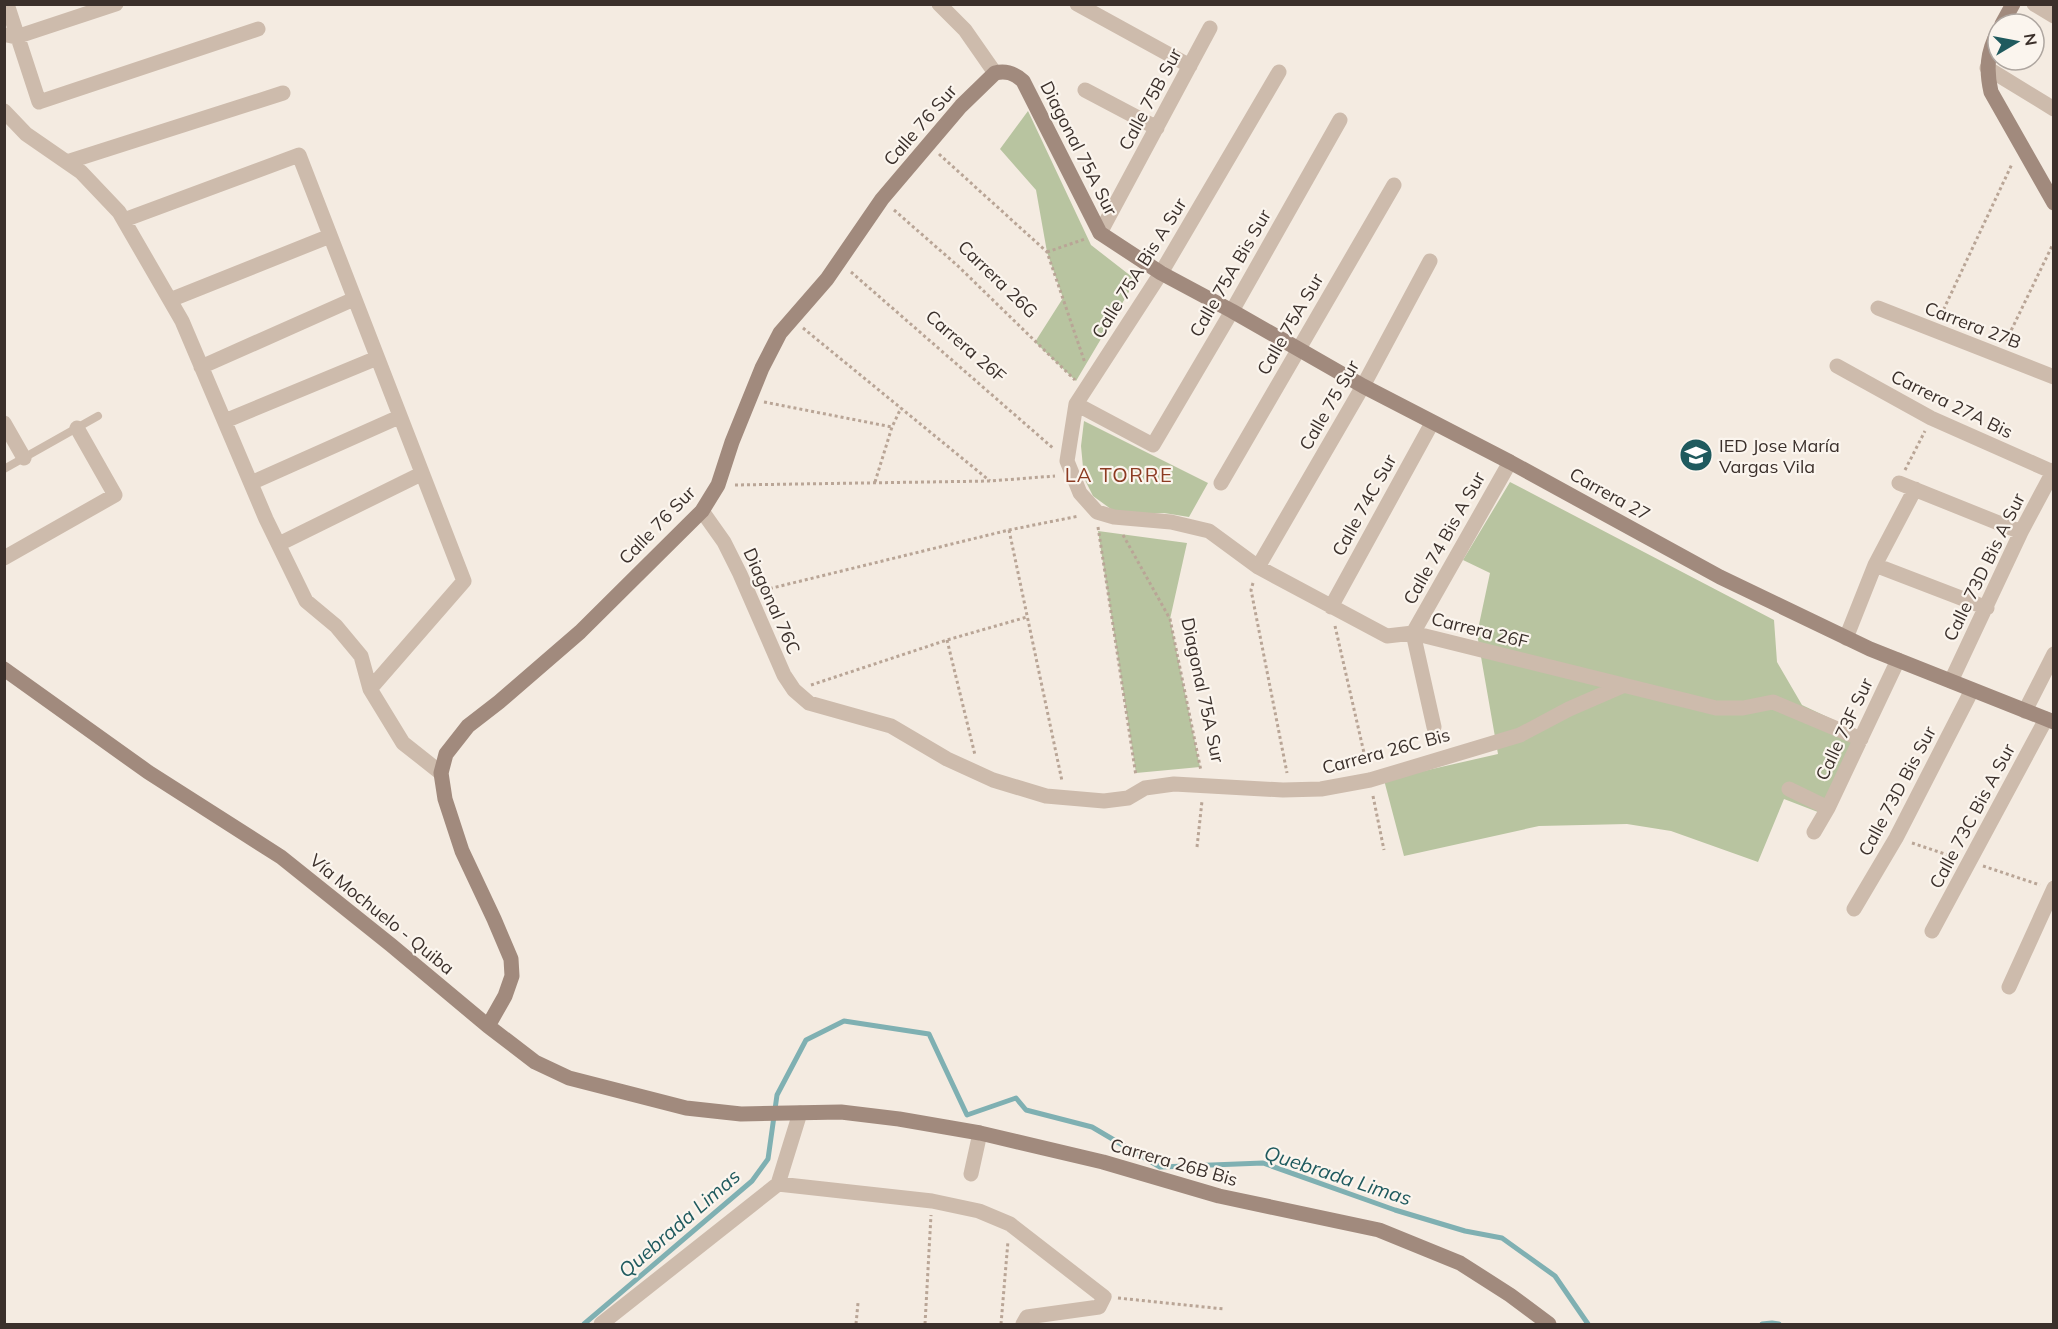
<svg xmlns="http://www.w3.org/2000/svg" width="2058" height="1329" font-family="Mulish,sans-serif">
	<rect width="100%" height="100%" fill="#f4ebe1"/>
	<!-- green -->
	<path fill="#b8c4a0" d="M 1028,111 L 1091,245 L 1136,280 L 1076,381 L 1035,342 L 1063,298 L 1047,252 L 1036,190 L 1000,149 Z
		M 1084,421 L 1208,483 L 1189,517 L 1164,513 L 1139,514 L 1115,512 L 1093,496 L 1084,478 L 1081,446 Z
		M 1510,482 L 1774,620 L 1777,662 L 1802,705 L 1857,731 L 1823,814 L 1784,799 L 1758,862 L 1671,831 L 1627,824 L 1539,826 L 1404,856 L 1384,780 L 1498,754 L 1477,634 L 1490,573 L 1463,560 Z
		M 1098,531 L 1187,543 L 1170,619 L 1200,767 L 1136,773 Z"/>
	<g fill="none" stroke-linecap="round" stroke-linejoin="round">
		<!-- stream -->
		<path stroke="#7fb0b2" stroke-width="5" d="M 584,1324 L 752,1181 L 768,1159 L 777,1095 L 806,1040 L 844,1021 L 929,1034 L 967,1115 L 1016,1098 L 1026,1110 L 1092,1127 L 1160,1167 L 1263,1163 L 1395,1210 L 1465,1231 L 1502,1238 L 1555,1276 L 1588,1324
			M 1762,1324 L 1772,1323 L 1779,1324"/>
		<!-- path -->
		<path stroke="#b9a596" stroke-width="3" stroke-dasharray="3 3" stroke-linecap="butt" d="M 939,154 L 1047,252 L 1085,363
			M 894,210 L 958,266 L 1075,380
			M 1047,252 L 1085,239
			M 851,272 L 1054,449
			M 1941,315 L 2012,164
			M 803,328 L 990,481
			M 2006,341 L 2054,242
			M 764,402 L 892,427
			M 1905,470 L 1925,431
			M 875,482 L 892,427 L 901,408
			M 735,485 L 990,481 L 1055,476
			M 1098,527 L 1136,776
			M 1009,530 L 1062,781
			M 1123,535 L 1170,619 L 1201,771
			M 1253,583 L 1251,590 L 1287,773
			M 764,590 L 1009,530 L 1079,516
			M 1335,626 L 1367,766
			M 947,640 L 975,755
			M 811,685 L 947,640 L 1027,617
			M 1373,796 L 1384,850
			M 1912,843 L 1954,857
			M 1197,847 L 1202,801
			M 1983,866 L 2040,885
			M 1118,1298 L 1224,1309
			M 856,1324 L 858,1303
			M 925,1324 L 931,1215
			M 1001,1324 L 1008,1241"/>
		<!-- lane -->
		<path stroke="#cdbbac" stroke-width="8" d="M 4,469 L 98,416"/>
		<!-- street -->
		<path stroke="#cdbbac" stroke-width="15" d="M 7,4 L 39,102 L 258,29
			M 939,4 L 965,30 L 995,73
			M 1077,4 L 1190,66
			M 2034,4 L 2054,16
			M 7,35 L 16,37 L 116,4
			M 1987,68 L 2054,109
			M 1279,72 L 1161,273 L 1076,404 L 1067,461 L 1080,493 L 1097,512 L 1114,517 L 1171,522 L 1209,531 L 1258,567 L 1387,636 L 1413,633 L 1716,708 L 1743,708 L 1773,702 L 1861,739
			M 1085,90 L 1157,128
			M 4,111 L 26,134 L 81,172 L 119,212 L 182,321 L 266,519 L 306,601 L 336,626 L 361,656 L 370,689 L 403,743 L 441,773
			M 67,162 L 283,93
			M 124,220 L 299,155 L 464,581 L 370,689
			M 1100,233 L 1210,28
			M 170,300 L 330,236
			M 1878,308 L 2054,377
			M 1837,366 L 1931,418 L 2053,472
			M 201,367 L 354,299
			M 1076,404 L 1153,445 L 1232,311 L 1340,120
			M 225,421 L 377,358
			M 4,423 L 24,458
			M 251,483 L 399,417
			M 1221,483 L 1394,185
			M 1899,483 L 2021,532
			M 702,511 L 724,542 L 740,574 L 784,675 L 794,690 L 809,703 L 891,726 L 947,759 L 993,780 L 1046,796 L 1104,801 L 1128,798 L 1145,788 L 1174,784 L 1283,790 L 1321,789 L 1370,780 L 1520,735 L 1569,709 L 1622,686
			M 279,544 L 421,474
			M 4,558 L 115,495 L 77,428
			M 1875,565 L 1987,608
			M 1258,567 L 1363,386 L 1430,261
			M 1331,607 L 1432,423
			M 1413,633 L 1510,462
			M 1413,633 L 1434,727
			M 1846,638 L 1875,565 L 1915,489
			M 1951,681 L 2021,532 L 2054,470
			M 2025,711 L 2054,654
			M 1789,789 L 1828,808 L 1898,660
			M 1814,832 L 1828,808
			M 1854,909 L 1896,838 L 1972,690
			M 1932,931 L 2046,719
			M 2009,987 L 2054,888
			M 971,1174 L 980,1133
			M 778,1184 L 932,1201 L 979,1211 L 1010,1224 L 1104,1297 L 1099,1307 L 1027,1317 L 1023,1324
			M 601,1324 L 778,1184 L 800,1113"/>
		<!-- secondary -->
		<path stroke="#a18a7d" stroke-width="15" d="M 2002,24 L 2013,4
			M 1998,32 C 1987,52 1986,70 1991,92 L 2054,203
			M 4,669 L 148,772 L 281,857 L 391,945 L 488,1026 L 535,1062 L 569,1078 L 686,1108 L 741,1114 L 841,1112 L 899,1119 L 980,1133 L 1103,1162 L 1219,1196 L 1379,1230 L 1460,1263 L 1510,1295 L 1549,1324
			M 488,1026 L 505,996 L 512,976 L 511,959 L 494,919 L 462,851 L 445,799 L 441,773 L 446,754 L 468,726 L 499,702 L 580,632 L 702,511 L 718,485 L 732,442 L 762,368 L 780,333 L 827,279 L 882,199 L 961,106 L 995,73 C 1006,70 1014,73 1023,81 L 1100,233 L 1161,273 L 1232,311 L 1363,386 L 1510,462 L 1720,577 L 1870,649 L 2054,722"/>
	</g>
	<!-- icons -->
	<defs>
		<g id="school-disc" transform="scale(1.725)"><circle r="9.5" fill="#1f5a5e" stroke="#fbf5ee"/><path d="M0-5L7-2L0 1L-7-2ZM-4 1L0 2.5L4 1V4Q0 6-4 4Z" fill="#fff"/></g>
	</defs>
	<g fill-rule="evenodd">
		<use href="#school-disc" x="1696" y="455"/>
	</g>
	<g text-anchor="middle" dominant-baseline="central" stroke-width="4.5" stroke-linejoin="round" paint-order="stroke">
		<!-- street labels -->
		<g font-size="18" fill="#3b302b" stroke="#fbf5ee">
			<text transform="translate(1150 99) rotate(-62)">Calle 75B Sur</text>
			<text transform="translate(920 125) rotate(-49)">Calle 76 Sur</text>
			<text transform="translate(1079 148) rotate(63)">Diagonal 75A Sur</text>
			<text transform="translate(1139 268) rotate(-58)">Calle 75A Bis A Sur</text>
			<text transform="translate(1230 273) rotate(-60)">Calle 75A Bis Sur</text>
			<text transform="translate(998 279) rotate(44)">Carrera 26G</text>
			<text transform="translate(1290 324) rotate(-60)">Calle 75A Sur</text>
			<text transform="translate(1973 325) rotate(21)">Carrera 27B</text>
			<text transform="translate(966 346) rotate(41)">Carrera 26F</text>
			<text transform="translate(1952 404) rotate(26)">Carrera 27A Bis</text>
			<text transform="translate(1329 405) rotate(-60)">Calle 75 Sur</text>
			<text transform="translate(1610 494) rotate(29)">Carrera 27</text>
			<text transform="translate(1364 505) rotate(-61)">Calle 74C Sur</text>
			<text transform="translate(657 525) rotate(-46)">Calle 76 Sur</text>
			<text transform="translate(1444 538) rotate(-61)">Calle 74 Bis A Sur</text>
			<text transform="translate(1984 567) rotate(-64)">Calle 73D Bis A Sur</text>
			<text transform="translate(772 601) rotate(66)">Diagonal 76C</text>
			<text transform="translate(1480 630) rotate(14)">Carrera 26F</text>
			<text transform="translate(1203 690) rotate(78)">Diagonal 75A Sur</text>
			<text transform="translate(1844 729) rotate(-65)">Calle 73F Sur</text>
			<text transform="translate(1386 751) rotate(-15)">Carrera 26C Bis</text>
			<text transform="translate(1897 791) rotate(-62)">Calle 73D Bis Sur</text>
			<text transform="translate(1972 816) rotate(-62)">Calle 73C Bis A Sur</text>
			<text transform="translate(382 914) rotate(39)">Vía Mochuelo - Quiba</text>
			<text transform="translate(1174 1162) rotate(16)">Carrera 26B Bis</text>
		</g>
		<!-- poi labels -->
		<g font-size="18" fill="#3b302b" stroke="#fbf5ee" text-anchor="start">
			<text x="1719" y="445">IED Jose María<tspan x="1719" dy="21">Vargas Vila</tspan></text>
		</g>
		<!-- neighbourhood labels -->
		<g font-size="20" letter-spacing="1.5" fill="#8c3b22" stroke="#fbf5ee">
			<text x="1119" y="474">LA TORRE</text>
		</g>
		<!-- water labels -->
		<g font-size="20" font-style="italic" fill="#1f5a5e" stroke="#fbf5ee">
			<text transform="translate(1338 1175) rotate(18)">Quebrada Limas</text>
			<text transform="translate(679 1223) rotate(-41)">Quebrada Limas</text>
		</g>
	</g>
	<!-- border -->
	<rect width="2058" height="1329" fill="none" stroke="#3b302b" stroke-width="12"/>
	<!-- north arrow -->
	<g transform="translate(2016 42) rotate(80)"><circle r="28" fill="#fbf5ee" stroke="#aea6a0" stroke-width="1.5"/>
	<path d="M0-4.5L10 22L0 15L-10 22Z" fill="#1f5a5e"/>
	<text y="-9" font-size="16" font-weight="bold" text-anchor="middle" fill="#3b302b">N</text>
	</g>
</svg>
